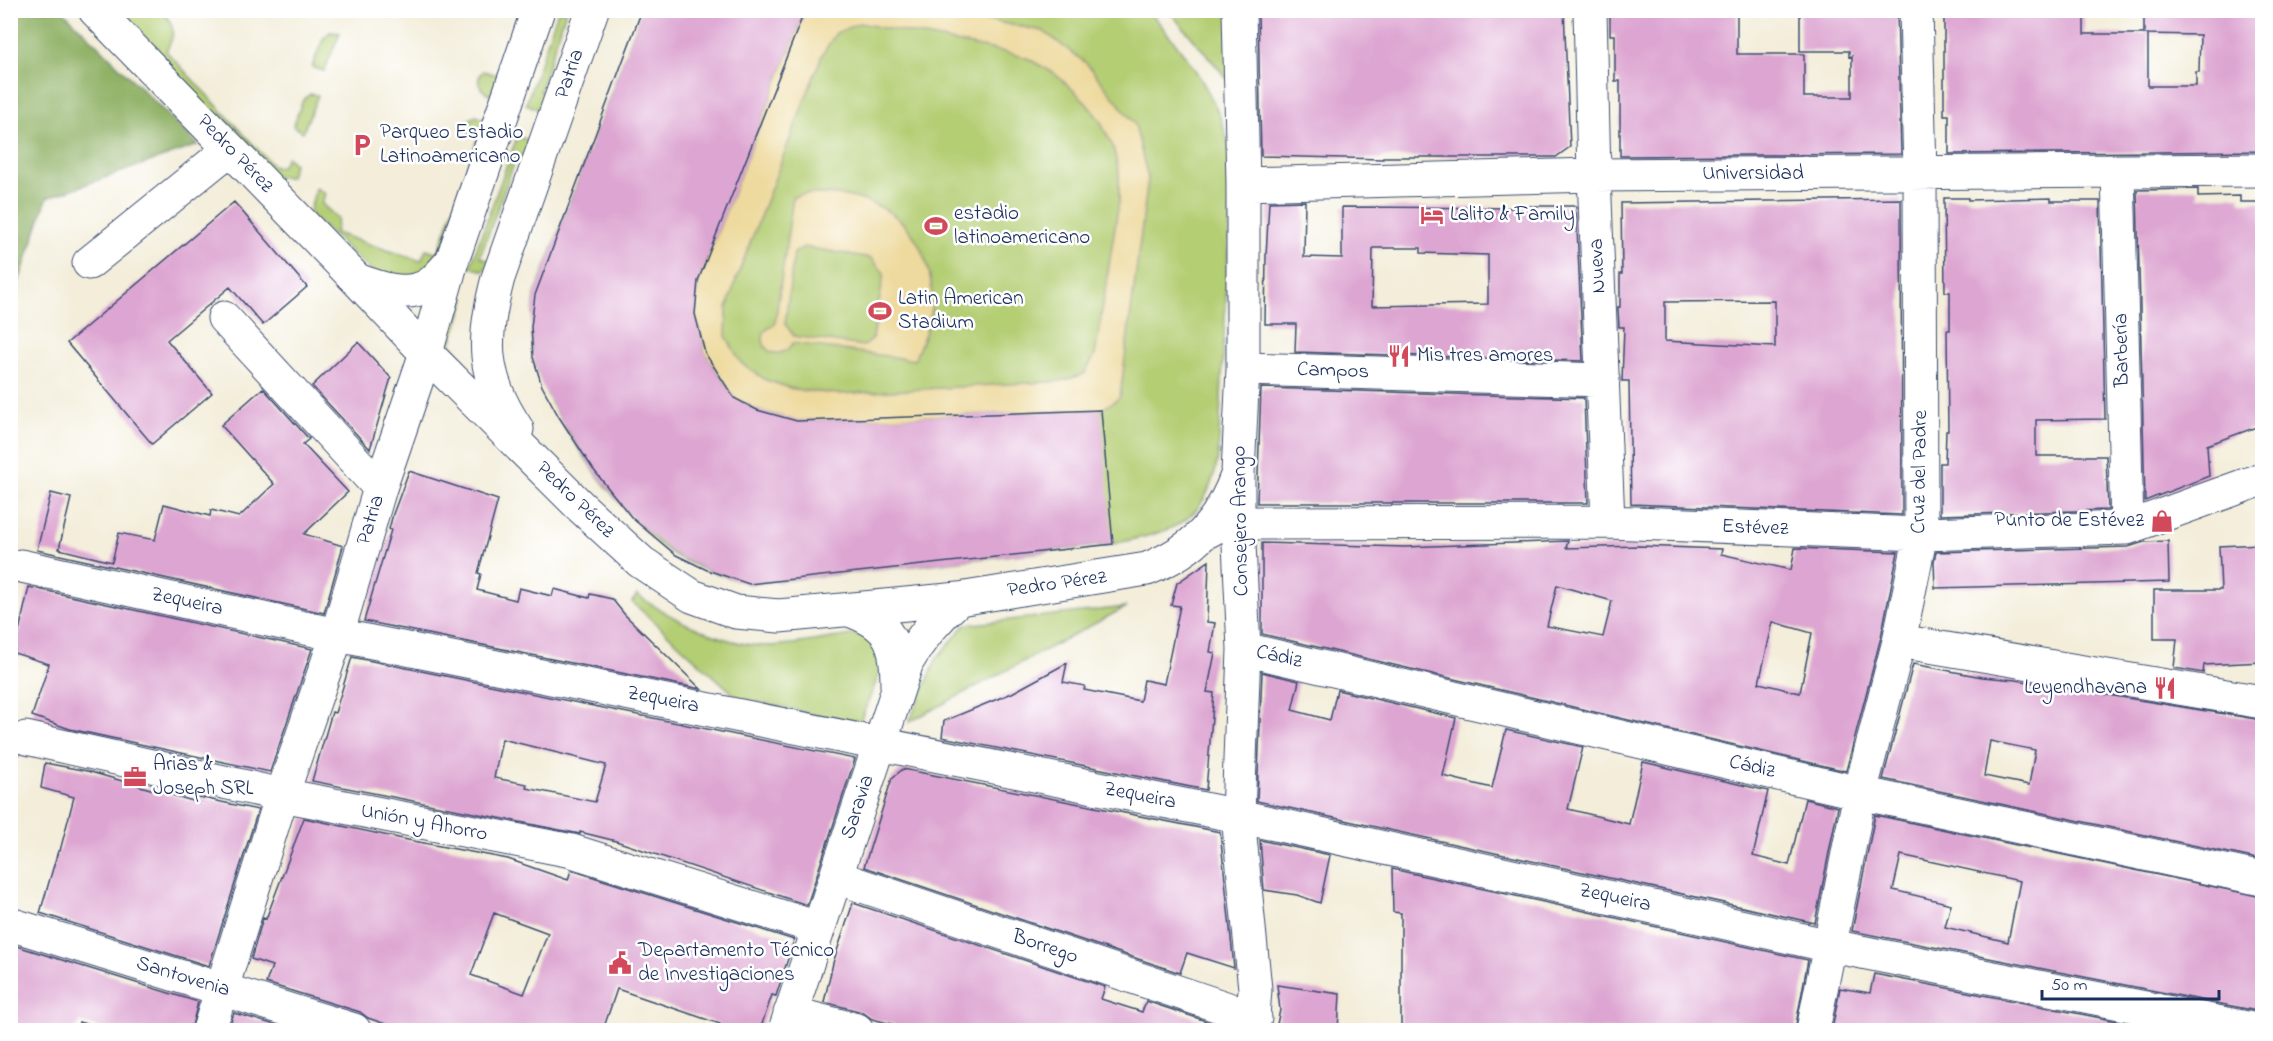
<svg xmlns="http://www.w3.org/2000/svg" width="2273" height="1041" font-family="'Indie Flower',sans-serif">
	<rect width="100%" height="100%" fill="#fff"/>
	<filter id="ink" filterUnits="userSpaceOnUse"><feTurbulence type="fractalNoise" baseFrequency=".0167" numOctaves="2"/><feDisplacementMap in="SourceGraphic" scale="12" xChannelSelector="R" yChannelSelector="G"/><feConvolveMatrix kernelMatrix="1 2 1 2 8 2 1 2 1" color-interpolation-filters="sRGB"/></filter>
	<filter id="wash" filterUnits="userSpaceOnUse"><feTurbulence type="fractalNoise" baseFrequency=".008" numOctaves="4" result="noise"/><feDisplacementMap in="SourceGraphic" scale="24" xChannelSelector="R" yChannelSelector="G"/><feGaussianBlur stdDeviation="1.35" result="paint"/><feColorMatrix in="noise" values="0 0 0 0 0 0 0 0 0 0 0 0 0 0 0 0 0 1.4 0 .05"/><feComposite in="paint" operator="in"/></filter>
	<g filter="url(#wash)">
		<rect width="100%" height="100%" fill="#f3edd9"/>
		<!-- green -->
		<path fill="#b4ce73" stroke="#687e68" stroke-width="1.5" d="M 119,11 L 162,11 C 175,25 176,34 166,51 L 274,167 L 282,166 L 287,157 L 294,164 L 290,177 L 273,177 Z
			M 519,11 L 530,11 L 491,95 C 480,91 474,81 483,71 L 498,75 Z
			M 558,11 L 566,11 L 540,91 L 547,95 L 544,108 L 538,109 L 526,104 Z
			M 642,11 L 1149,11 C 1183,51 1209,82 1226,134 C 1230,145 1230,159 1232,171 L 1218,459 C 1203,527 1174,530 1113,544 L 749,584 C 725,576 698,569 676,556 C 628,527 546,414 534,358 C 529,337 533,316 535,295 Z
			M 1169,11 L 1231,11 L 1231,83 Z
			M 330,32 L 340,33 L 324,71 L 312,67 L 323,39 Z
			M 310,94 L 318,95 L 303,132 L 293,126 L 303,100 Z
			M 476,116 L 483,119 L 487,123 L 445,255 L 429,274 L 381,280 L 309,213 L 316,188 L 325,193 L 322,204 L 338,219 L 335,233 L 421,261 L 426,249 L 438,253 L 478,137 L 464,132 L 466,121 Z
			M 517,137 L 526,139 L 531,142 L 525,157 L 517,155 L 480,257 L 490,261 L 484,271 L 470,267 Z
			M 458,296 L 465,300 L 451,344 L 464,360 L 460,363 L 442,344 Z
			M 637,595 C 672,619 725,646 768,646 C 799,645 829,638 859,634 C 877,640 877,649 883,665 L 859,724 L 738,698 L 632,602 Z
			M 1126,607 L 909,722 L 937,658 L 965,625 Z"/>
		<!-- forest -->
		<path fill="#8fb165" stroke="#557062" stroke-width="1.5" d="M 11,10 L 63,11 L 198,145 L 47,198 L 11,305 Z"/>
		<!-- sand -->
		<path fill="#eeda9e" stroke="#84847e" stroke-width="1.5" fill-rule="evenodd" d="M 805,11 L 941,11 L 1043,31 L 1087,64 L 1135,124 L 1148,179 L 1120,397 L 1101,410 L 797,421 L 757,410 L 734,398 L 705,353 L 695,314 L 698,281 ZM 859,23 L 1001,51 L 1027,58 L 1054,73 L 1081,97 L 1099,119 L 1113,147 L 1119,173 L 1119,201 L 1095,355 L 1084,374 L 1062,381 L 838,394 L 796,390 L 766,380 L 741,363 L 726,336 L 727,308 L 736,280 L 822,55 L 836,33 Z
			M 804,194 C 828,193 853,195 876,205 C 919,223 938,274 930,317 C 927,332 920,346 914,360 L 793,343 C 782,361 758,354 764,332 L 775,323 L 793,197 ZM 804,247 L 871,258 L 884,273 L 873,338 L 864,346 L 794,336 L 785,324 L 794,253 Z"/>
		<g id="blocks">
			<!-- building -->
			<path fill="#dda6d2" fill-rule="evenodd" d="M 642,10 L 805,10 L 698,281 L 695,314 L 705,353 L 734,398 L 757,410 L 797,421 L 1101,410 L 1113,544 L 749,584 L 707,570 L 676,555 L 632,518 L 593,469 L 559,417 L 542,386 L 533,357 L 531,327 L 535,295 Z
				M 1258,10 L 1564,10 L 1570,147 L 1556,157 L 1383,157 L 1383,159 L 1261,156 Z
				M 1610,10 L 1737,10 L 1737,54 L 1804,54 L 1804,97 L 1852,97 L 1852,56 L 1849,57 L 1849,51 L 1800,51 L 1800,10 L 1897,10 L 1901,154 L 1620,156 L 1620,81 L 1615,81 L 1615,35 L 1610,35 Z
				M 1944,10 L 2084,10 L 2084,34 L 2148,34 L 2148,86 L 2196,86 L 2196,72 L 2199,72 L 2200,35 L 2144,34 L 2144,10 L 2260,10 L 2262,151 L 1949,154 L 1949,115 L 1944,115 Z
				M 2198,189 L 2198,197 L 2240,196 L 2240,202 L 2262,202 L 2262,425 L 2207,445 L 2209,476 L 2145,501 L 2137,190 Z
				M 1944,198 L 1968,198 L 1968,200 L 2051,198 L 2051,201 L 2100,201 L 2105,419 L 2036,420 L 2036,456 L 2106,456 L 2108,510 L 1940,515 L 1940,463 L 1945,463 L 1946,431 L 1948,431 L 1947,330 L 1950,330 L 1950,292 L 1945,292 Z
				M 1901,199 L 1902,515 L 1631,504 L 1629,381 L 1622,381 L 1624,327 L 1619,327 L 1618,307 L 1620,307 L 1620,274 L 1622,274 L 1621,203 ZM 1775,301 L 1775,347 L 1665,341 L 1665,302 Z
				M 1305,201 L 1304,257 L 1342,258 L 1342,207 L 1526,208 L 1525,206 L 1576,206 L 1583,361 L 1295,352 L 1296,324 L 1265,324 L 1266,256 L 1269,202 ZM 1373,248 L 1421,248 L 1421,253 L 1488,255 L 1488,304 L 1372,306 Z
				M 234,202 L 307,287 L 263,325 L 230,287 L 167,340 L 212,393 L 152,444 L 67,343 Z
				M 358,342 L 391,378 L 370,449 L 312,386 Z
				M 263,388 L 309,439 L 303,444 L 348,492 L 304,534 L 343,546 L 324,613 L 37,550 L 51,493 L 71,498 L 59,549 L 112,562 L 119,533 L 155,540 L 164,504 L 210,516 L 211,510 L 239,517 L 274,484 L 221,425 Z
				M 1261,388 L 1584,398 L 1588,503 L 1257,503 Z
				M 409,471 L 498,500 L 478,573 L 481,574 L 477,590 L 516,600 L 519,588 L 552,596 L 554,589 L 589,598 L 590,594 L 612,599 L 625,615 L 701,689 L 364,621 L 391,530 L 389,529 L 393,514 Z
				M 1568,541 L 1566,548 L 1639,546 L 1722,549 L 1721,554 L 1791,570 L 1795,548 L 1898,552 L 1881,637 L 1846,771 L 1262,634 L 1262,543 L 1405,547 ZM 1557,585 L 1612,601 L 1603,637 L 1547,626 ZM 1773,622 L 1812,633 L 1800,693 L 1759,683 Z
				M 2168,541 L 2169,582 L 1935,588 L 1934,562 L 1936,552 L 2128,547 L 2144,542 Z
				M 2262,544 L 2262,662 L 2204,665 L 2203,673 L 2174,668 L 2177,639 L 2154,639 L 2154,590 L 2221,590 L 2219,546 Z
				M 1209,561 L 1207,622 L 1215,623 L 1210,652 L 1215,653 L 1207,692 L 1214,693 L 1206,790 L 942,737 L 944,721 L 1012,693 L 1067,663 L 1063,682 L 1085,686 L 1084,690 L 1140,701 L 1144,680 L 1164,684 L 1180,606 L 1171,605 L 1177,583 Z
				M 29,587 L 312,649 L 270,772 L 70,729 L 32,716 L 49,664 L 14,653 Z
				M 352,657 L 855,759 L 807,905 L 616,841 L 580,832 L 580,834 L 312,781 L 332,712 L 335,713 ZM 502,739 L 606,765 L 595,802 L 526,788 L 527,784 L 494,778 Z
				M 1913,664 L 1982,677 L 2016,680 L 2262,720 L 2262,860 L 1883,779 ZM 1990,741 L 2035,750 L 2029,785 L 1984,776 Z
				M 1262,672 L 1299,681 L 1292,710 L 1330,720 L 1337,690 L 1456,718 L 1443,776 L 1492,788 L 1506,730 L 1583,747 L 1568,809 L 1629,824 L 1643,762 L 1768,791 L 1753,856 L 1789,865 L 1805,799 L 1838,807 L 1815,923 L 1257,801 Z
				M 45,763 L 87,771 L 193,801 L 194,796 L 258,810 L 209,966 L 40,913 L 58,851 L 60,851 L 74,797 L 41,788 Z
				M 903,769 L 1220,832 L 1234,968 L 1187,953 L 1180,973 L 864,867 L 892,778 Z
				M 1875,815 L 2262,897 L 2262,1012 L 1852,931 ZM 1901,855 L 2020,881 L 2008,942 L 1945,927 L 1951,904 L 1893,890 Z
				M 304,818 L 408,840 L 508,859 L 568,880 L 571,870 L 794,940 L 776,996 L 772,995 L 760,1030 L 718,1030 L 720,1024 L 617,989 L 603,1030 L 403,1030 L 368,1018 L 360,1012 L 266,983 L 272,966 L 251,959 L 263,918 L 266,919 ZM 494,913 L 548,933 L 524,994 L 471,975 Z
				M 1260,840 L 1330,855 L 1320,903 L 1297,895 L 1264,890 Z
				M 1392,869 L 1808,960 L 1795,1030 L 1401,1030 L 1401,913 L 1393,912 Z
				M 853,903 L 1105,987 L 1101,999 L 1142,1012 L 1146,1001 L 1233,1030 L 916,1030 L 872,1019 L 862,1012 L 824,1002 L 833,963 Z
				M 10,944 L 198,1002 L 191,1030 L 106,1030 L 79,1022 L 77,1030 L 10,1030 Z
				M 1874,974 L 2163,1030 L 1832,1030 L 1840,988 L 1870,993 Z
				M 1277,985 L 1340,994 L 1338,1030 L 1312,1030 L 1277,1024 L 1280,1010 Z
				M 234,1013 L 292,1030 L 228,1030 Z"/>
		</g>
	</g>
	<g filter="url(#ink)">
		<use href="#blocks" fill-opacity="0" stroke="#3b4c70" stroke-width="1.5"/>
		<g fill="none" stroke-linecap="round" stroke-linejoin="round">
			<!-- minor casing -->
			<g stroke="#3b4c70" stroke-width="35">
				<path id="minor" d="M 95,10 L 357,280 L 426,353 L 581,507 L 641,562 L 692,596 L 736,612 L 779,616 L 959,599 L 1147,569 C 1196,549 1220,523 1238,473
					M 1239,10 L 1243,184 L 1243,369 L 1238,473 L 1238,523 L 1244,649 L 1238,816 L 1255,989 L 1252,1030
					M 1590,10 L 1594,175 L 1608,522
					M 2118,172 L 2127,528
					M 1243,184 L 1594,175 L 2262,170
					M 89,263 L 230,149
					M 357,280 C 379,288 406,298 428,285 C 437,279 445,269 452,261
					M 224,318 L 380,488
					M 1243,369 L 1603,380
					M 517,429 C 481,376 482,338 498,278 L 592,10
					M 1208,531 L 1221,524 L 1238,523 L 1608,522 L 1921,534 L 2127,528 L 2262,479
					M 21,566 L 337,635 L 1238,816 L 1831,946 L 2257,1030
					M 849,610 C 892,625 897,643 897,686
					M 1899,641 L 2262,702
					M 1244,649 L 1860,793 L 2262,879
					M 26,738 L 282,795 L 572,851 L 818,928
					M 836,877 L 1255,1018
					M 10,924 L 354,1030
					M 790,1013 L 857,1030
					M 209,1030 L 282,795 L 337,635 L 380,488 L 426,353 L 452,261 L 538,10
					M 785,1030 L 907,662 C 921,637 938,617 959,599
					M 1813,1030 L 1860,793 L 1899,641 L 1921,534 L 1920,173 L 1916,10"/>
			</g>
			<!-- minor -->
			<use href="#minor" stroke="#fff" stroke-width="33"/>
		</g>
	</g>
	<!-- icons -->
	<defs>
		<g id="parking-bare" transform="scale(1.8)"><path d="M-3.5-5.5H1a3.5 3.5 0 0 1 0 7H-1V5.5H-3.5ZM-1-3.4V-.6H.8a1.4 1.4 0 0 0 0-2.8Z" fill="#d1495b" stroke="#fff" stroke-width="2.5" paint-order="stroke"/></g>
		<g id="hotel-bare" transform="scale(1.8)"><path d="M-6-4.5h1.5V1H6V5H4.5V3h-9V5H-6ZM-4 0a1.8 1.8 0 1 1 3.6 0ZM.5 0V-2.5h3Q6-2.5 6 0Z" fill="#d1495b" stroke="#fff" stroke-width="2.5" paint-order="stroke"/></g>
		<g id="stadium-bare" transform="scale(1.8)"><path d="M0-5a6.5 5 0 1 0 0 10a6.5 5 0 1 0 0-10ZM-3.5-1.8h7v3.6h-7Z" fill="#d1495b" stroke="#fff" stroke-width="2.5" paint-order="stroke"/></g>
		<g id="restaurant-bare" transform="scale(1.8)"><path d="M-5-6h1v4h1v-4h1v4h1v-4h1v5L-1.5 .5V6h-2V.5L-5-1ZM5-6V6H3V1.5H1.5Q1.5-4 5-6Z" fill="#d1495b" stroke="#fff" stroke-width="2.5" paint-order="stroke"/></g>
		<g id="shop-bare" transform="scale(1.8)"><path d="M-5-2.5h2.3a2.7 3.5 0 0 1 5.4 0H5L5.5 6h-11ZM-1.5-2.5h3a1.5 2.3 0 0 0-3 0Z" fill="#d1495b" stroke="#fff" stroke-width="2.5" paint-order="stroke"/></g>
		<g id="office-bare" transform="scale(1.8)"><path d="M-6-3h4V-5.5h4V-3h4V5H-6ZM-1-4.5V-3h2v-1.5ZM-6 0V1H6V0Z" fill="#d1495b" stroke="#fff" stroke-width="2.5" paint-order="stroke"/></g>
		<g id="civic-bare" transform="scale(1.8)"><path d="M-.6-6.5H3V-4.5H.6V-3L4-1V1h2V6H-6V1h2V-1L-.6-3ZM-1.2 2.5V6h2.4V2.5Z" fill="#d1495b" stroke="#fff" stroke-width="2.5" paint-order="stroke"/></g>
	</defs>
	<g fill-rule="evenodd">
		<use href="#parking-bare" x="362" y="145"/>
		<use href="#hotel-bare" x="1432" y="215"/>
		<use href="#stadium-bare" x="936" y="226"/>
		<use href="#stadium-bare" x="880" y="311"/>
		<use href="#restaurant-bare" x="1399" y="356"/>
		<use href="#shop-bare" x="2162" y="521"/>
		<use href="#restaurant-bare" x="2165" y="688"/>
		<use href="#office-bare" x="135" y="777"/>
		<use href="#civic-bare" x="620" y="963"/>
	</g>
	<g text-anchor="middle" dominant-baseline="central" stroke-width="5" stroke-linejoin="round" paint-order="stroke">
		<!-- street labels -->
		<g font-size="21" fill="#1b2f5e" stroke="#fff">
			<text transform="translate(570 74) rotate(-71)">Patria</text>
			<text transform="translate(235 154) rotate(46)">Pedro Pérez</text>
			<text x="1753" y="174">Universidad</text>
			<text transform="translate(1598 266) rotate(-93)">Nueva</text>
			<text transform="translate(2122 350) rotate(-91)">Barbería</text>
			<text transform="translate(1333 371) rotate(2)">Campos</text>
			<text transform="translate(1920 472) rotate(-89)">Cruz del Padre</text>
			<text transform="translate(575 500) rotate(44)">Pedro Pérez</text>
			<text transform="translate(371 520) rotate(-73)">Patria</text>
			<text transform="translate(1241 521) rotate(-91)">Consejero Arango</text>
			<text transform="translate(1755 528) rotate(2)">Estévez</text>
			<text transform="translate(1057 584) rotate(-8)">Pedro Pérez</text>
			<text transform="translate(187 602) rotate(12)">Zequeira</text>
			<text transform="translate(1279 657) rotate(13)">Cádiz</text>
			<text transform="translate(663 700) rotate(11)">Zequeira</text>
			<text transform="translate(1752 767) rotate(13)">Cádiz</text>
			<text transform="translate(1140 796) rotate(11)">Zequeira</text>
			<text transform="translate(858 807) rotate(-72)">Saravia</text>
			<text transform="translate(424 823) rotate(11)">Unión y Ahorro</text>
			<text transform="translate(1615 898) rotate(12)">Zequeira</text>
			<text transform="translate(1045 947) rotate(19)">Borrego</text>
			<text transform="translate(183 977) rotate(17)">Santovenia</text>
		</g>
		<!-- poi labels -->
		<g font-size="21" fill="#1b2f5e" stroke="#fff" text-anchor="start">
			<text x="380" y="133">Parqueo Estadio<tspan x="380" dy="24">Latinoamericano</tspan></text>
			<text x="954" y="214">estadio<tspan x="954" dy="24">latinoamericano</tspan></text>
			<text x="1450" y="215">Lalito &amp; Family</text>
			<text x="898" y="299">Latin American<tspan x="898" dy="24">Stadium</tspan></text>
			<text x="1417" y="356">Mis tres amores</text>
			<text x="2144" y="521" text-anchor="end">Punto de Estévez</text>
			<text x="2147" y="688" text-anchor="end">Leyendhavana</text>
			<text x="153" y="765">Arias &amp;<tspan x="153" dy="24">Joseph SRL</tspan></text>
			<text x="638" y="951">Departamento Técnico<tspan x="638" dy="24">de Investigaciones</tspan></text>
		</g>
	</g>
	<!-- margin -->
	<rect width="2273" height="1041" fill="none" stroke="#fff" stroke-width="36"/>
	<!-- scale -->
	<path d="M2042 990v9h177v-9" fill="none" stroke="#1b2f5e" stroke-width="3"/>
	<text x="2051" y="990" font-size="18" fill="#1b2f5e" stroke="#ffffff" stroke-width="4.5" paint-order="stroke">50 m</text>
</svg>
